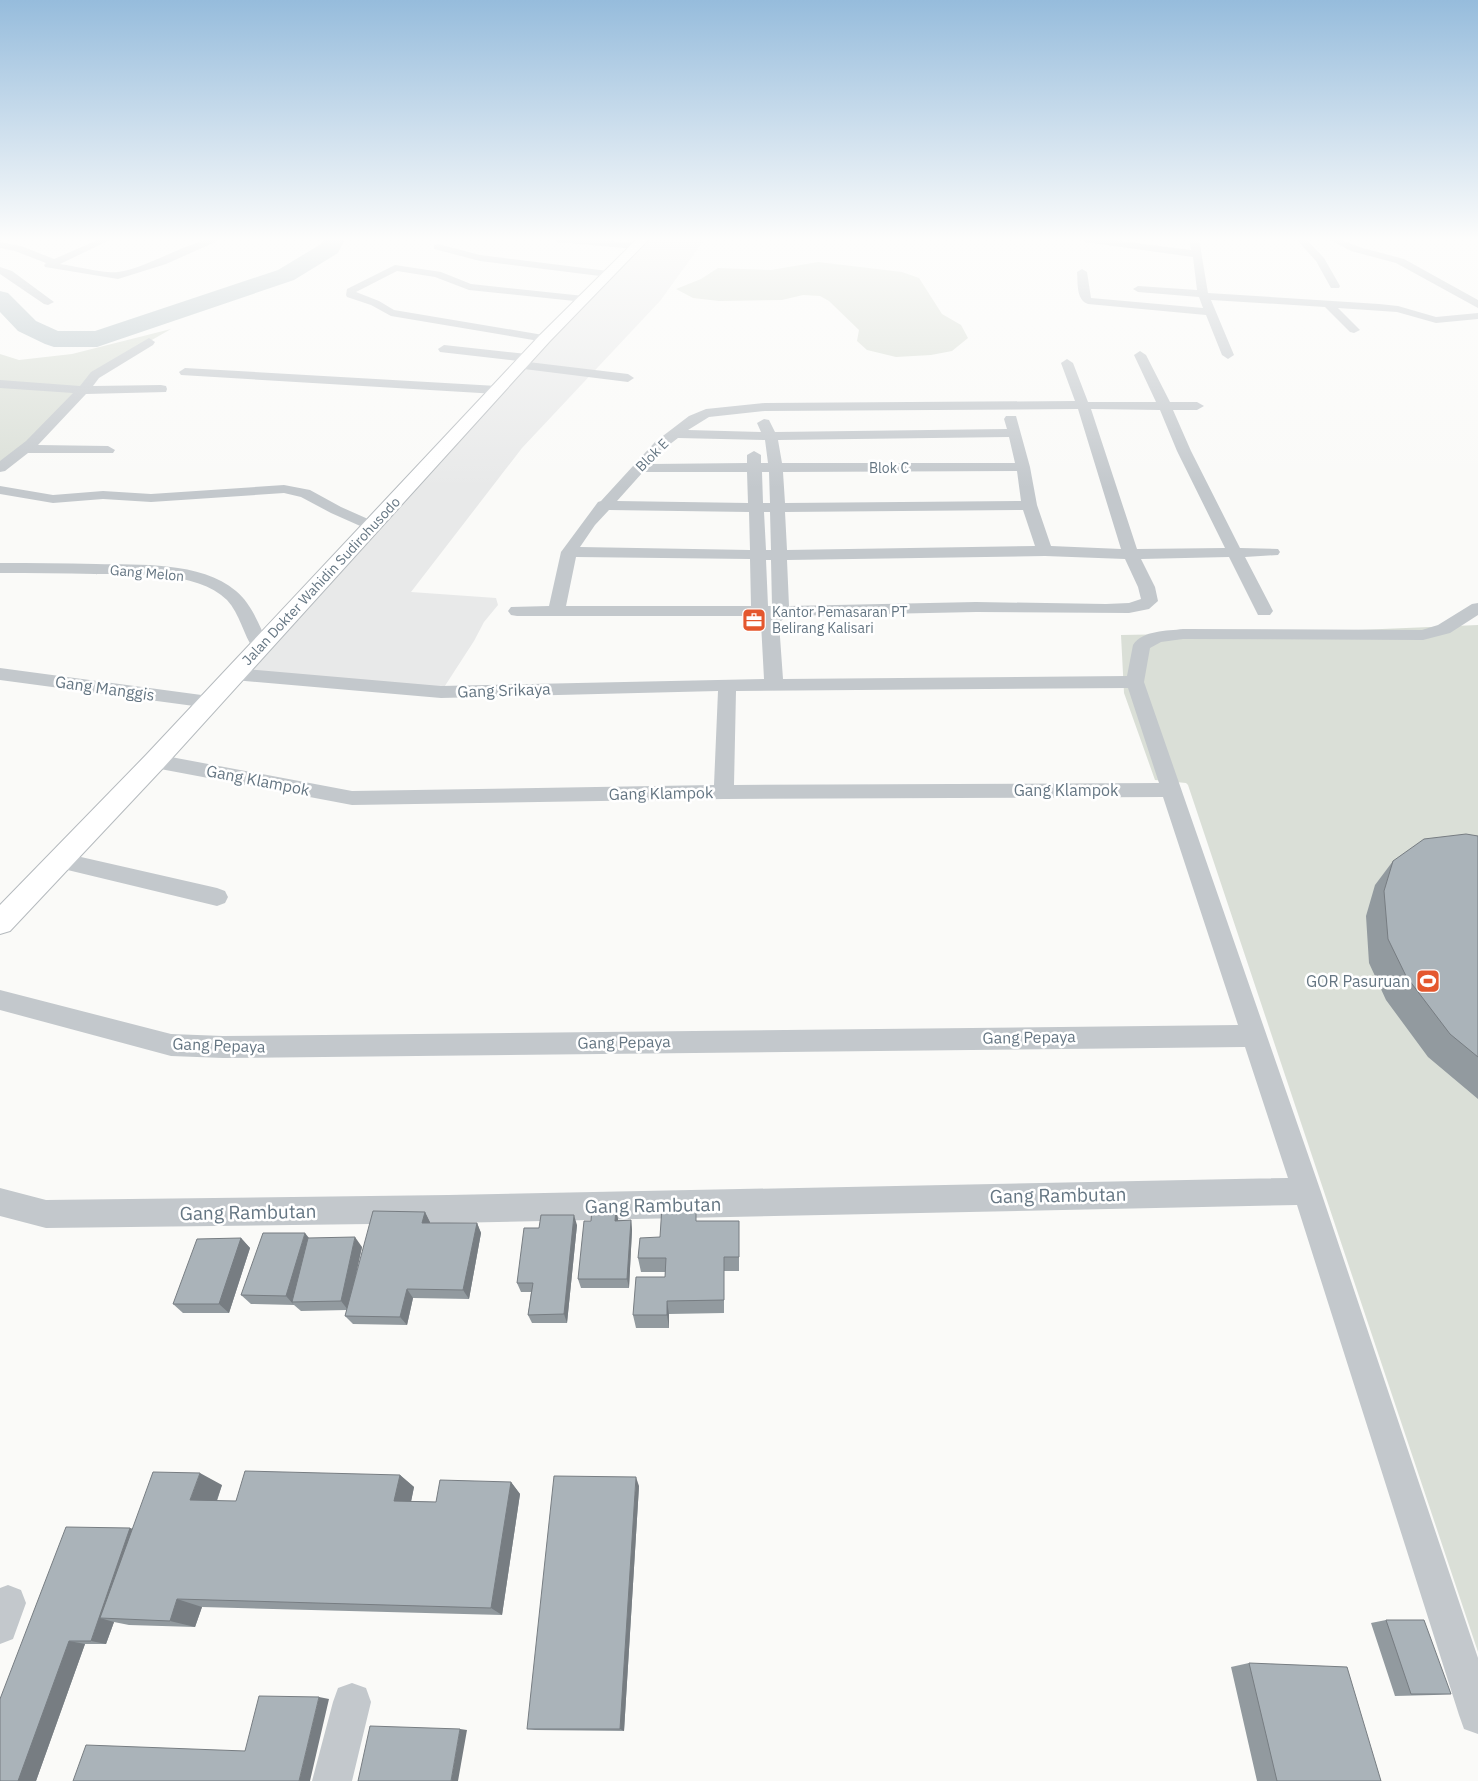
<svg xmlns="http://www.w3.org/2000/svg" width="1478" height="1781" font-family="'IBM Plex Sans',sans-serif">
	<rect width="100%" height="100%" fill="#fafaf8"/>
	<!-- built -->
	<path fill="#e8e9e9" d="M 644,239 L 705,239 L 660,301 L 522,448 L 411,592 L 496,598 L 498,605 L 484,622 L 474,641 L 441,692 L 238,676 L 606,274 Z"/>
	<!-- green -->
	<path fill="#dadfd7" d="M 818,262 L 902,272 L 919,278 L 942,314 L 961,325 L 968,338 L 952,351 L 931,355 L 896,357 L 867,350 L 857,341 L 859,330 L 829,301 L 820,296 L 803,295 L 782,300 L 719,301 L 693,298 L 676,289 L 701,279 L 718,268 L 771,270 Z
		M 171,329 L 117,360 L 0,468 L 0,354 L 19,360 L 72,354 Z
		M 1478,625 L 1478,1652 L 1188,785 L 1186,783 L 1155,780 L 1124,693 L 1121,635 L 1334,631 Z"/>
	<g fill="none" stroke-linecap="round" stroke-linejoin="round">
		<!-- river -->
		<path fill="#bbc7cb" fill-rule="evenodd" d="M 324,239 L 345,239 L 338,253 L 294,280 L 97,347 L 54,347 L 45,344 L 18,331 L 0,312 L 0,291 L 8,293 L 36,321 L 58,331 L 95,331 L 278,270 L 321,244 Z"/>
		<!-- primary casing -->
		<g stroke="#b5babe" stroke-width="2">
			<path id="primary" d="M 637,239 L 649,239 L 550,341 L 164,767 L 10,931 L 0,934 L 0,905 L 146,755 L 540,335 Z"/>
		</g>
		<!-- minor -->
		<path fill="#c3c8cc" fill-rule="evenodd" d="M 100,239 L 112,239 L 60,264 C 75,266 106,274 118,272 C 150,268 194,236 222,239 L 166,264 L 118,279 L 45,267 L 44,265 L 46,263 L 15,251 L 0,248 L 0,242 L 21,246 L 54,259 Z
			M 552,239 L 587,239 L 636,243 L 641,246 L 636,249 L 557,242 Z
			M 1080,239 L 1104,239 L 1191,250 L 1189,239 L 1199,239 L 1208,293 L 1379,304 L 1398,306 L 1436,317 L 1478,313 L 1478,319 L 1436,323 L 1397,312 L 1338,308 L 1360,330 L 1354,333 L 1350,332 L 1325,307 L 1211,300 L 1234,355 L 1228,359 L 1222,355 L 1206,315 L 1088,304 C 1076,300 1078,283 1077,272 L 1082,269 L 1087,272 L 1091,298 L 1203,308 L 1199,297 L 1138,292 L 1133,289 L 1138,286 L 1197,290 L 1193,257 L 1085,242 Z
			M 1296,239 L 1306,239 L 1324,258 L 1340,286 L 1339,288 L 1331,288 L 1316,261 Z
			M 1328,239 L 1340,239 L 1359,247 L 1404,259 L 1478,300 L 1478,308 L 1396,263 L 1351,251 Z
			M 438,244 L 480,255 L 608,271 L 613,274 L 608,277 L 480,261 L 434,249 L 434,245 Z
			M 395,265 L 441,272 L 471,284 L 584,296 L 590,299 L 584,302 L 469,290 L 435,277 L 397,271 L 356,292 L 379,301 L 394,310 L 549,336 L 551,338 L 545,342 L 391,316 L 371,305 L 347,297 L 346,295 L 347,289 Z
			M 0,267 L 12,271 L 54,302 L 48,305 L 44,304 L 0,274 Z
			M 149,338 L 155,342 L 153,345 L 99,378 L 93,386 L 161,385 L 166,386 L 167,389 L 166,392 L 86,394 L 38,445 L 108,446 L 115,450 L 113,453 L 28,453 L 5,471 L 0,472 L 0,461 L 26,441 L 73,393 L 0,388 L 0,380 L 80,386 L 91,372 Z
			M 444,345 L 527,354 L 533,358 L 527,362 L 440,352 L 438,349 Z
			M 1140,351 L 1146,355 L 1170,402 L 1197,402 L 1204,406 L 1197,410 L 1173,410 L 1191,451 L 1240,548 L 1278,549 L 1280,552 L 1278,555 L 1245,557 L 1273,611 L 1270,615 L 1258,615 L 1229,557 L 1141,559 L 1155,587 L 1158,601 L 1149,609 L 1129,613 L 976,612 L 786,616 L 779,623 L 783,679 L 1127,676 L 1133,645 C 1143,630 1167,631 1183,629 L 1422,630 L 1438,625 L 1472,604 L 1478,603 L 1478,615 L 1450,633 L 1423,640 L 1183,639 L 1161,642 L 1150,648 L 1144,682 L 1321,1192 L 1478,1658 L 1478,1734 L 1464,1729 L 1459,1715 L 1297,1205 L 448,1223 L 46,1228 L 0,1216 L 0,1188 L 46,1200 L 448,1195 L 1288,1178 L 1245,1047 L 223,1058 L 171,1056 L 0,1010 L 0,990 L 171,1034 L 223,1036 L 1238,1025 L 1163,797 L 724,799 L 352,805 L 155,768 L 148,766 L 145,761 L 148,756 L 155,754 L 352,791 L 714,785 L 718,691 L 441,698 L 234,680 L 228,678 L 225,674 L 228,670 L 234,668 L 441,686 L 764,679 L 761,623 L 755,616 L 517,616 L 511,615 L 508,611 L 511,607 L 549,606 L 561,552 L 598,502 L 601,501 L 655,442 L 689,416 L 706,409 L 765,403 L 1075,401 L 1061,363 L 1067,359 L 1073,363 L 1088,402 L 1156,402 L 1134,355 ZM 1078,409 L 1121,549 L 1051,546 L 1037,505 L 1030,467 L 1016,416 L 1006,416 L 1004,419 L 1007,429 L 775,432 L 769,420 L 764,419 L 757,423 L 761,432 L 688,430 L 709,417 L 765,411 ZM 1091,409 L 1160,410 L 1177,451 L 1225,548 L 1137,549 ZM 1009,437 L 1015,463 L 782,463 L 778,440 ZM 678,438 L 765,440 L 768,463 L 761,463 L 761,455 L 754,451 L 747,455 L 747,463 L 651,464 L 665,448 ZM 1017,471 L 1021,501 L 785,503 L 783,472 ZM 643,472 L 747,472 L 748,503 L 617,501 ZM 762,472 L 769,472 L 770,503 L 763,503 ZM 609,510 L 749,512 L 750,550 L 580,547 L 595,525 ZM 1023,510 L 1035,546 L 787,550 L 785,512 ZM 764,512 L 770,512 L 771,550 L 766,550 ZM 1045,556 L 1125,559 L 1138,587 L 1141,599 L 1129,603 L 1106,604 L 976,602 L 789,606 L 787,560 ZM 576,557 L 750,559 L 751,606 L 566,606 ZM 766,560 L 771,560 L 772,606 L 768,606 ZM 1128,688 L 1159,783 L 734,785 L 736,691 Z
			M 520,361 L 628,374 L 634,378 L 628,382 L 516,368 L 514,365 L 516,362 Z
			M 185,368 L 497,386 L 503,390 L 497,394 L 181,375 L 179,372 Z
			M 284,485 L 310,490 L 341,507 L 377,523 L 380,526 L 377,529 L 367,529 L 331,513 L 301,497 L 284,493 L 151,502 L 103,499 L 53,503 L 0,494 L 0,486 L 53,495 L 103,491 L 151,494 Z
			M 0,563 C 32,563 64,563 96,564 C 138,565 201,561 236,591 C 252,604 260,627 269,646 L 266,650 L 260,651 L 254,650 C 243,634 240,614 227,600 C 196,570 134,575 95,574 C 63,573 32,573 0,573 Z
			M 0,668 L 209,696 L 216,698 L 218,702 L 216,706 L 209,708 L 0,680 Z
			M 59,852 L 217,888 L 225,891 L 228,897 L 225,903 L 217,906 L 51,866 L 48,860 L 51,854 Z
			M 8,1585 L 21,1590 L 26,1603 L 13,1639 L 0,1644 L 0,1588 Z
			M 352,1683 L 366,1688 L 371,1702 L 352,1781 L 312,1781 L 333,1702 L 338,1688 Z"/>
		<!-- primary -->
		<use href="#primary" fill="#fff" fill-rule="evenodd"/>
	</g>
	<!-- wall -->
	<path fill="#929a9f" d="M 1478,836 L 1478,1099 L 1428,1057 L 1386,1000 L 1369,963 L 1366,916 L 1375,885 L 1393,861 Z
		M 616,1209 L 618,1220 L 631,1220 L 632,1230 L 629,1288 L 581,1288 L 578,1279 L 591,1221 Z
		M 425,1212 L 430,1223 L 477,1223 L 481,1233 L 469,1299 L 413,1298 L 407,1325 L 353,1324 L 345,1316 L 347,1310 L 301,1311 L 294,1305 L 251,1304 L 241,1295 L 309,1238 L 362,1247 L 354,1284 Z
		M 697,1221 L 739,1221 L 739,1271 L 724,1271 L 724,1313 L 669,1314 L 669,1328 L 636,1328 L 633,1315 L 665,1277 L 665,1272 L 641,1272 L 638,1258 L 660,1237 Z
		M 577,1225 L 567,1323 L 532,1323 L 528,1315 L 531,1292 L 521,1292 L 517,1283 L 539,1228 Z
		M 241,1238 L 250,1248 L 229,1313 L 183,1313 L 173,1304 Z
		M 400,1475 L 414,1487 L 411,1501 L 436,1502 L 511,1482 L 520,1494 L 502,1615 L 202,1607 L 195,1627 L 129,1625 L 114,1622 L 106,1644 L 85,1644 L 36,1781 L 0,1781 L 0,1699 L 130,1528 L 132,1529 L 222,1485 L 217,1501 L 236,1501 Z
		M 639,1486 L 624,1731 L 535,1730 L 527,1729 Z
		M 1386,1620 L 1451,1694 L 1434,1695 L 1395,1696 L 1371,1623 Z
		M 1249,1663 L 1381,1781 L 1257,1781 L 1231,1667 Z"/>
	<!-- shaded-wall -->
	<path fill="#777d82" d="M 616,1209 L 618,1219 L 617,1230 L 615,1221 Z
		M 425,1212 L 430,1222 L 428,1232 L 422,1223 Z
		M 574,1215 L 577,1225 L 567,1323 L 564,1314 Z
		M 631,1220 L 632,1230 L 629,1288 L 627,1279 Z
		M 477,1223 L 481,1233 L 469,1299 L 463,1290 Z
		M 305,1233 L 313,1243 L 292,1302 L 294,1305 L 286,1296 Z
		M 355,1237 L 362,1247 L 348,1310 L 341,1301 Z
		M 241,1238 L 250,1248 L 229,1313 L 219,1304 Z
		M 407,1289 L 413,1298 L 407,1325 L 400,1317 Z
		M 667,1301 L 669,1314 L 669,1328 L 667,1315 Z
		M 200,1473 L 222,1485 L 213,1511 L 190,1500 Z
		M 400,1475 L 414,1487 L 409,1512 L 394,1501 Z
		M 636,1477 L 639,1486 L 624,1731 L 620,1729 Z
		M 511,1482 L 520,1494 L 502,1615 L 491,1608 Z
		M 130,1528 L 144,1533 L 100,1618 L 114,1622 L 106,1644 L 91,1641 Z
		M 177,1599 L 202,1607 L 195,1627 L 170,1621 Z
		M 69,1641 L 85,1644 L 36,1781 L 18,1781 Z
		M 319,1697 L 329,1699 L 310,1781 L 299,1781 Z
		M 460,1729 L 467,1730 L 458,1781 L 451,1781 Z"/>
	<!-- building -->
	<path fill="#aab3b9" stroke="#777d82" d="M 1466,834 L 1478,836 L 1478,1057 L 1450,1034 L 1406,976 L 1388,939 L 1384,891 L 1393,861 L 1424,839 Z
		M 696,1205 L 696,1221 L 739,1221 L 739,1257 L 724,1257 L 724,1300 L 667,1301 L 667,1315 L 633,1315 L 636,1277 L 665,1277 L 666,1258 L 638,1258 L 640,1238 L 660,1237 L 662,1206 Z
		M 592,1209 L 616,1209 L 615,1221 L 631,1220 L 627,1279 L 578,1279 L 584,1221 L 591,1221 Z
		M 373,1211 L 425,1212 L 422,1223 L 477,1223 L 463,1290 L 407,1289 L 400,1317 L 345,1316 Z
		M 541,1215 L 574,1215 L 564,1314 L 528,1315 L 533,1283 L 517,1283 L 524,1228 L 539,1228 Z
		M 263,1233 L 305,1233 L 286,1296 L 241,1295 Z
		M 355,1237 L 341,1301 L 292,1302 L 308,1238 Z
		M 241,1238 L 219,1304 L 173,1304 L 197,1239 Z
		M 245,1471 L 400,1475 L 394,1501 L 436,1502 L 440,1480 L 511,1482 L 491,1608 L 177,1599 L 170,1621 L 100,1618 L 153,1472 L 200,1473 L 190,1500 L 236,1501 Z
		M 554,1476 L 636,1477 L 620,1729 L 527,1729 Z
		M 66,1527 L 130,1528 L 91,1641 L 69,1641 L 18,1781 L 0,1781 L 0,1699 Z
		M 1386,1620 L 1424,1620 L 1451,1694 L 1411,1694 Z
		M 1249,1663 L 1347,1667 L 1381,1781 L 1277,1781 Z
		M 259,1696 L 319,1697 L 299,1781 L 73,1781 L 86,1745 L 245,1751 Z
		M 370,1726 L 460,1729 L 451,1781 L 358,1781 Z"/>
	<!-- sky -->
	<linearGradient id="sky" x2="0" y2="1"><stop stop-color="#96bcdc"/><stop offset="0.49" stop-color="#fdfdfc"/><stop offset="1" stop-color="#fdfdfc" stop-opacity="0"/></linearGradient>
	<rect width="1478" height="488" fill="url(#sky)"/>
	<!-- icons -->
	<defs>
		<g id="office-square" transform="scale(1.25)"><rect x="-9" y="-9" width="18" height="18" rx="4" fill="#e4572e" stroke="#fff"/><path d="M-6-3h4V-5.5h4V-3h4V5H-6ZM-1-4.5V-3h2v-1.5ZM-6 0V1H6V0Z" fill="#fff"/></g>
		<g id="stadium-square" transform="scale(1.25)"><rect x="-9" y="-9" width="18" height="18" rx="4" fill="#e4572e" stroke="#fff"/><path d="M0-5a6.5 5 0 1 0 0 10a6.5 5 0 1 0 0-10ZM-3.5-1.8h7v3.6h-7Z" fill="#fff"/></g>
	</defs>
	<g fill-rule="evenodd">
		<use href="#office-square" x="754" y="620"/>
		<use href="#stadium-square" x="1428" y="981"/>
	</g>
	<g text-anchor="middle" dominant-baseline="central" stroke-width="5" stroke-linejoin="round" paint-order="stroke">
		<!-- far-street labels -->
		<g font-size="14" fill="#657683" stroke="#fff">
			<text transform="translate(652 455) rotate(-45)">Blok E</text>
			<text x="889" y="468">Blok C</text>
			<text transform="translate(147 573) rotate(5)">Gang Melon</text>
			<text transform="translate(321 581) rotate(-47)">Jalan Dokter Wahidin Sudirohusodo</text>
		</g>
		<!-- far-poi labels -->
		<g font-size="14" fill="#657683" stroke="#fff" text-anchor="start">
			<text x="772" y="612">Kantor Pemasaran PT<tspan x="772" dy="16">Belirang Kalisari</tspan></text>
		</g>
		<!-- street labels -->
		<g font-size="16" fill="#657683" stroke="#fff">
			<text transform="translate(105 688) rotate(8)">Gang Manggis</text>
			<text transform="translate(504 690) rotate(-2)">Gang Srikaya</text>
			<text transform="translate(258 780) rotate(11)">Gang Klampok</text>
			<text x="1066" y="790">Gang Klampok</text>
			<text transform="translate(661 793) rotate(-1)">Gang Klampok</text>
			<text transform="translate(1029 1037) rotate(-1)">Gang Pepaya</text>
			<text transform="translate(624 1042) rotate(-1)">Gang Pepaya</text>
			<text transform="translate(219 1045) rotate(2)">Gang Pepaya</text>
		</g>
		<!-- poi labels -->
		<g font-size="16" fill="#657683" stroke="#fff" text-anchor="end">
			<text x="1410" y="981">GOR Pasuruan</text>
		</g>
		<!-- near-street labels -->
		<g font-size="19" fill="#657683" stroke="#fff">
			<text transform="translate(1058 1195) rotate(-1)">Gang Rambutan</text>
			<text transform="translate(653 1205) rotate(-1)">Gang Rambutan</text>
			<text transform="translate(248 1212) rotate(-1)">Gang Rambutan</text>
		</g>
	</g>
</svg>
